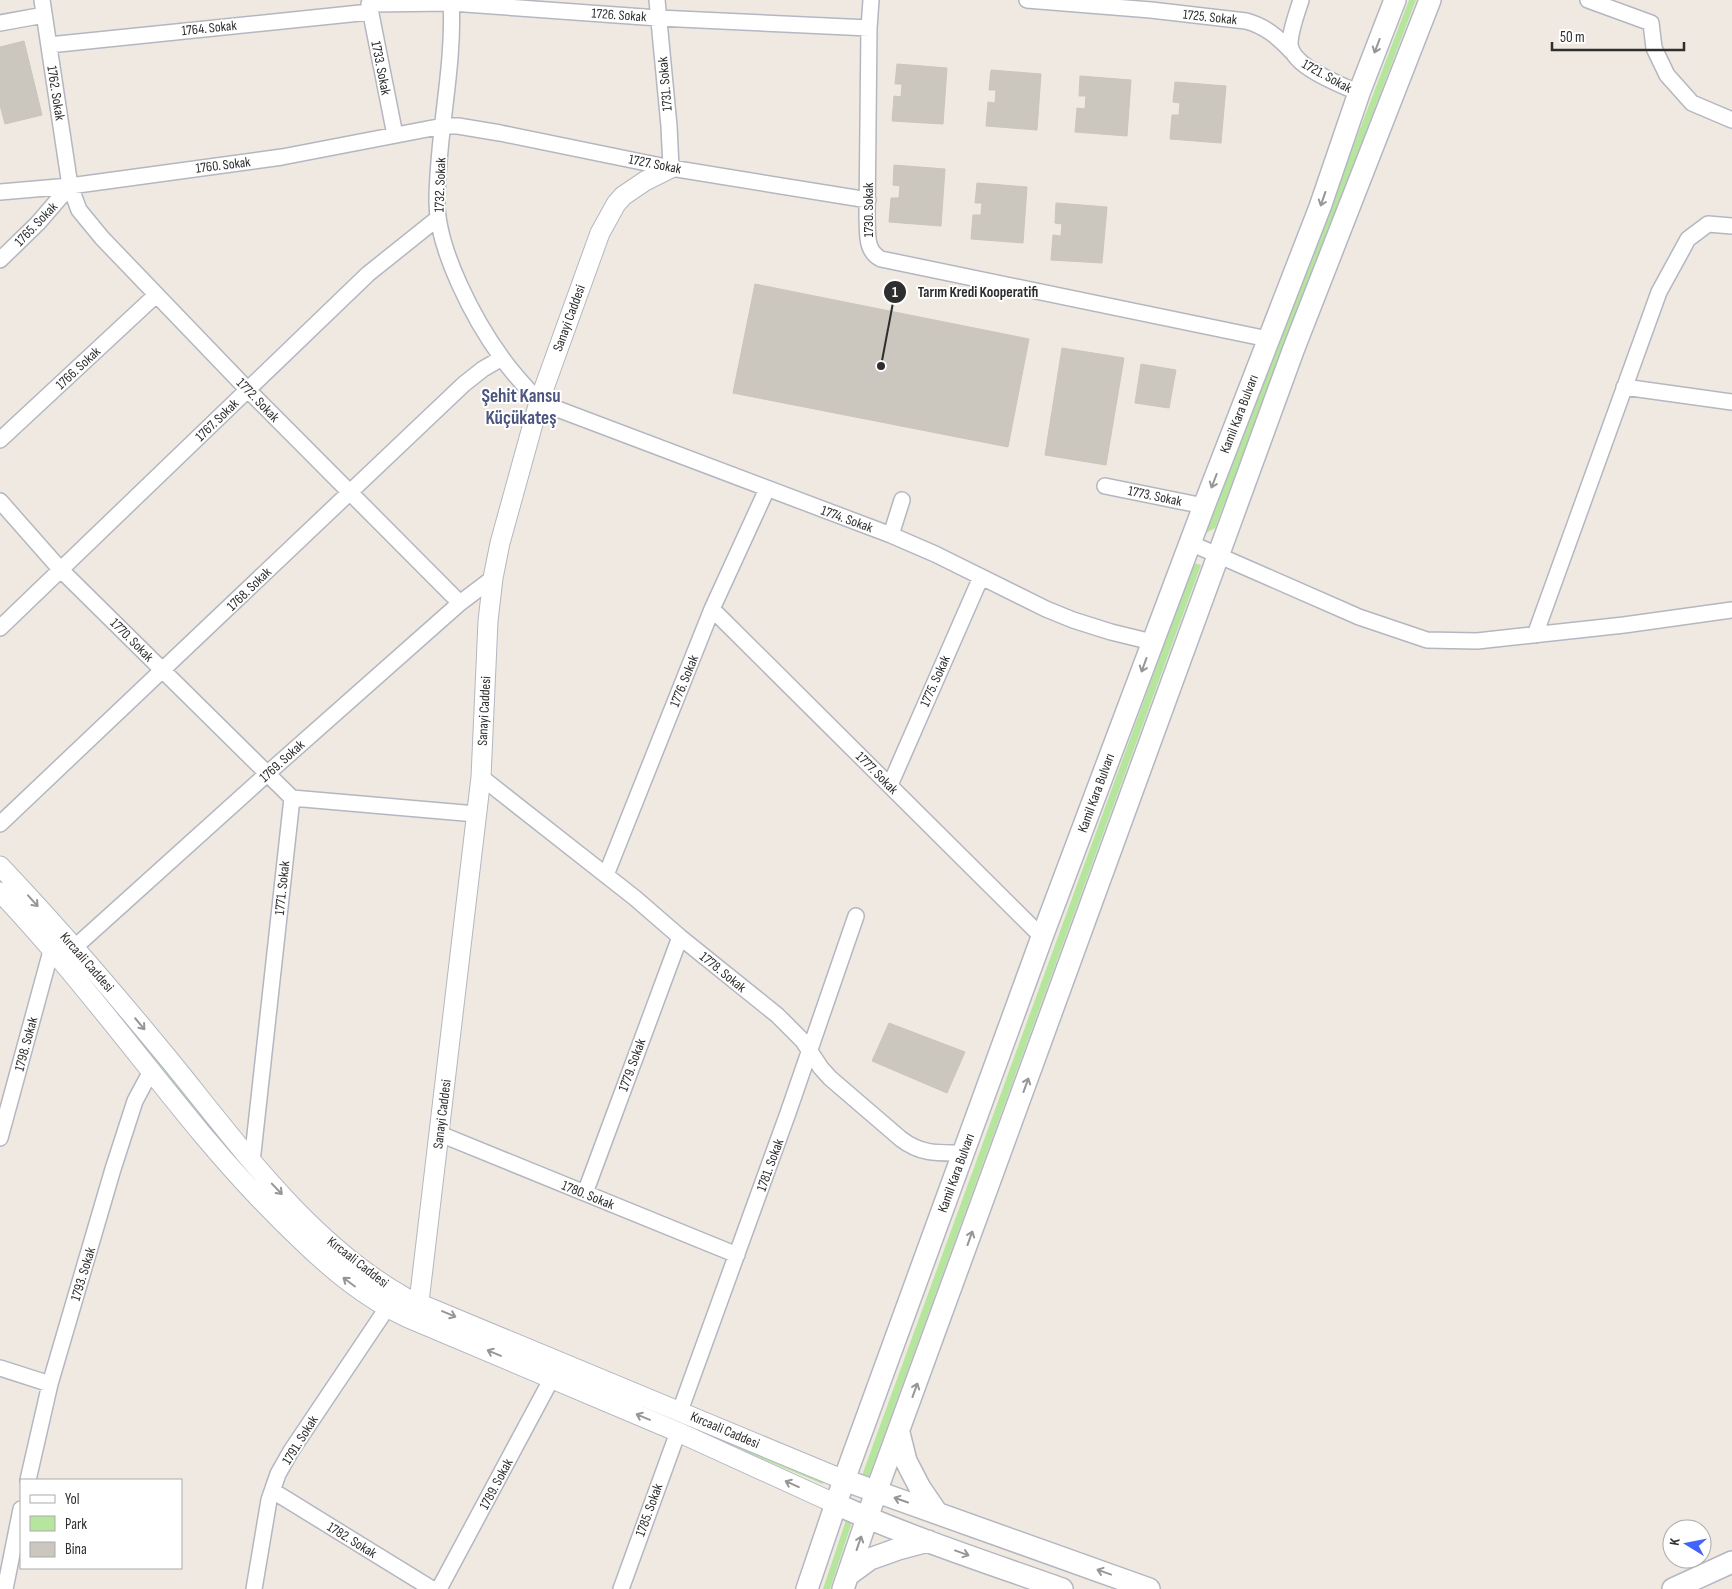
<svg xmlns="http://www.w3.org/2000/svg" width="1732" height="1589" font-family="'Sofia Sans Condensed',sans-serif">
	<rect width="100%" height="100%" fill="#efe9e1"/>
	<!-- green -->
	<path fill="#b6e59e" d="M 1409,0 L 1416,0 L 1215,528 L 1206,533 Z
		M 1194,563 L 1201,565 L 868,1479 L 861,1478 Z
		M 0,878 L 77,963 L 277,1202 L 263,1191 L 78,969 L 0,884 Z
		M 429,1313 L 825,1480 L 823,1484 L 564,1377 Z
		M 846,1520 L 852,1522 L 830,1589 L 823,1589 Z"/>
	<!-- building -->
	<path fill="#cbc7bf" stroke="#cbc5ba" d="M 24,41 L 42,115 L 5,124 L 0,105 L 0,47 Z
		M 897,64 L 947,68 L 943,124 L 892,121 L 894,96 L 901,97 L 902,84 L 895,84 Z
		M 991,70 L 1041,74 L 1037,130 L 986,126 L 988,102 L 995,103 L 996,90 L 989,90 Z
		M 1080,76 L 1131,80 L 1127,136 L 1075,132 L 1077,108 L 1085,109 L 1086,96 L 1079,96 Z
		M 1175,82 L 1226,86 L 1221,143 L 1170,139 L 1172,115 L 1179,115 L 1180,103 L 1173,102 Z
		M 894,165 L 945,169 L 941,226 L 889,222 L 891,198 L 899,198 L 900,186 L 893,185 Z
		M 977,183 L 1027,187 L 1023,243 L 971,239 L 973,215 L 981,215 L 982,203 L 975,203 Z
		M 1056,203 L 1107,207 L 1102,263 L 1051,260 L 1053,235 L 1061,236 L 1062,224 L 1055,223 Z
		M 755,284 L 1029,339 L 1008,447 L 733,393 Z
		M 1062,348 L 1124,358 L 1106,465 L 1045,455 Z
		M 1141,364 L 1176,370 L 1169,408 L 1135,403 Z
		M 889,1023 L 965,1052 L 947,1093 L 872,1061 Z"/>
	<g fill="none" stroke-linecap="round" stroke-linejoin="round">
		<!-- minor casing -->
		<g stroke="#b4b7c1" stroke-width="18">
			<path id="minor" d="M 42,0 L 70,186 L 79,210 L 102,238 L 248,390 L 460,603
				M 451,0 C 455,67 437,134 437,202 C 437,249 474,320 502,358 C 513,374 527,388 539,402 L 891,535 L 935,554 L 1046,609 L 1073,620 L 1111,632 L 1152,642
				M 657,0 L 669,126 L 671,168
				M 871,0 L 869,28 L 867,218 C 868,233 865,251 881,259 L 1268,339
				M 1027,0 L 1151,10 L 1246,21 C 1265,26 1278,37 1292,52
				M 1301,0 C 1297,13 1291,28 1290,42 C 1289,66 1340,84 1359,93
				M 1588,0 L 1651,23 L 1654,48 L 1667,75 L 1692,103 L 1732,120
				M 369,4 L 451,3 L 658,18 L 869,28
				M 369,4 L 395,135
				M 0,23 L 44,15
				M 49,45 L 370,12
				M 0,192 L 70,186 L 282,157 L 443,126 L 458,126 L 500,133 L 671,168 L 868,200
				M 0,260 L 38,223 L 70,186
				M 1624,387 L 1732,402
				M 0,440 L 156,295
				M 1105,486 L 1204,506
				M 0,501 L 60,569 L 292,798
				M 891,535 L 902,500
				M 1190,543 L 1359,617 L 1427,640 L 1477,641 L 1624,625 L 1732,610
				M 712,609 L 1042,937
				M 0,628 L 368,274 L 438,218
				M 1535,635 L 1659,292 L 1688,239 L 1708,224 L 1732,226
				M 481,777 L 635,898 L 680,937 L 777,1015 L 803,1041 L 821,1068 L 830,1078 L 901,1139 C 922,1155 939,1153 964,1153
				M 890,785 L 981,577
				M 0,824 L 464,384 L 483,369 L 502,358
				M 606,875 L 712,609 L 767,489
				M 75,947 L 268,773 L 460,603 L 493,578
				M 440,1134 L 737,1255
				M 0,1138 L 51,951
				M 252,1162 L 292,798 L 476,814
				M 585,1193 L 680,937
				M 0,1368 L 50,1384
				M 680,1411 L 788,1113 L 856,916
				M 28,1480 L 50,1384 L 113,1169 L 135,1101 L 151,1071
				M 273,1491 L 432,1589
				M 5,1589 L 21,1509
				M 254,1589 L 269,1500 L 278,1474 L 291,1451 L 387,1308
				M 439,1589 L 552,1378
				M 621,1589 L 678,1432"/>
		</g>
		<!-- tertiary casing -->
		<g stroke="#b4b7c1" stroke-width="21">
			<path id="tertiary" d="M 0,866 C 60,929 117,996 172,1063 C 240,1147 310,1244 406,1298 L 844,1480
				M 0,892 C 72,968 135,1053 202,1134 C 233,1171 265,1206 300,1239 C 332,1270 365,1298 406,1317 L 678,1432 L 836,1504
				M 419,1302 L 481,777 L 488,621 L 493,578 L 500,543 L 539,402 L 600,233 L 616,204 L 623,196 L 645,181 L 671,168"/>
		</g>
		<!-- secondary casing -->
		<g stroke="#b4b7c1" stroke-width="24">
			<path id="secondary" d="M 899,1433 L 906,1461 L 920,1488 L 937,1513
				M 844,1480 L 1149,1589
				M 836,1504 C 909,1537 986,1562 1062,1589
				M 848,1575 L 870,1559 L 898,1549 L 928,1541
				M 807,1589 L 844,1480 L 1042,937 L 1204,506 L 1320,207 L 1359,93 L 1395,0
				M 843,1589 L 876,1492 L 1294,348 L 1430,0
				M 1673,1589 L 1732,1562"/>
		</g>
		<!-- minor -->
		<use href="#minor" stroke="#fff" stroke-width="15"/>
		<!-- tertiary -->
		<use href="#tertiary" stroke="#fff" stroke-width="19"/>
		<!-- secondary -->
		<use href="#secondary" stroke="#fff" stroke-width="21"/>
	</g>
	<!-- one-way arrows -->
	<defs><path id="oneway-shaft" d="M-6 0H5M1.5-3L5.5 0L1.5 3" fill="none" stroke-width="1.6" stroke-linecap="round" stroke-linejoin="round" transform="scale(1.25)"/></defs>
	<g stroke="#969696">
		<use href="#oneway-shaft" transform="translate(1377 46) rotate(111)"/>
		<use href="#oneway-shaft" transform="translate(1323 199) rotate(109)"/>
		<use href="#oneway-shaft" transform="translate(1214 481) rotate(111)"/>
		<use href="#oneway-shaft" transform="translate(1144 665) rotate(110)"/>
		<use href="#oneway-shaft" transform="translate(33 901) rotate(48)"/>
		<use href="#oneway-shaft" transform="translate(140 1024) rotate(50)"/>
		<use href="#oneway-shaft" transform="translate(1026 1085) rotate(-70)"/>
		<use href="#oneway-shaft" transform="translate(277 1189) rotate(46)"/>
		<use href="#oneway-shaft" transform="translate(970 1238) rotate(-70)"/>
		<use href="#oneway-shaft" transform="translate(349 1282) rotate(-143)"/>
		<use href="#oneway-shaft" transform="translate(449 1314) rotate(23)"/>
		<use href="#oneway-shaft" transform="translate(494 1353) rotate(-157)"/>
		<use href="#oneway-shaft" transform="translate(915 1390) rotate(-70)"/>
		<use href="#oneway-shaft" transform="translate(643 1417) rotate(-157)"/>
		<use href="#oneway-shaft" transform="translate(792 1484) rotate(-156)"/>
		<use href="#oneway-shaft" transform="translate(901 1500) rotate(-161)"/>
		<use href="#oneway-shaft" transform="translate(859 1543) rotate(-71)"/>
		<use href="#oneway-shaft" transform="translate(962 1553) rotate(20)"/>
		<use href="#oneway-shaft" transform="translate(1104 1572) rotate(-160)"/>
	</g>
	<g text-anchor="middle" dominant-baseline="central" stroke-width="4" stroke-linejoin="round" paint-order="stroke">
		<!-- street labels -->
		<g font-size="14" fill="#2e2e2e" stroke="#fff">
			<text transform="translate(619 15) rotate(4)">1726. Sokak</text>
			<text transform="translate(1210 17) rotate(6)">1725. Sokak</text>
			<text transform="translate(209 28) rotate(-6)">1764. Sokak</text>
			<text transform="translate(381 68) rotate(79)">1733. Sokak</text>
			<text transform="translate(1327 76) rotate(29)">1721. Sokak</text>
			<text transform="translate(665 84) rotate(-95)">1731. Sokak</text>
			<text transform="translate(56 93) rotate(81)">1762. Sokak</text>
			<text transform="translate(655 164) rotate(11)">1727. Sokak</text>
			<text transform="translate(223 165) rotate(-7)">1760. Sokak</text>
			<text transform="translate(440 185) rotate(-88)">1732. Sokak</text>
			<text transform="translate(868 210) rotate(-90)">1730. Sokak</text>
			<text transform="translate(36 224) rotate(-46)">1765. Sokak</text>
			<text transform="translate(569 318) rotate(-70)">Sanayi Caddesi</text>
			<text transform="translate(78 368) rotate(-43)">1766. Sokak</text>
			<text transform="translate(258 400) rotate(46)">1772. Sokak</text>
			<text transform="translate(1239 414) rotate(-69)">Kamil Kara Bulvarı</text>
			<text transform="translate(217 420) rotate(-44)">1767. Sokak</text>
			<text transform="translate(1155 496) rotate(12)">1773. Sokak</text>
			<text transform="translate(847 519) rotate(20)">1774. Sokak</text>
			<text transform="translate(249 589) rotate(-44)">1768. Sokak</text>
			<text transform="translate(132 640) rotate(45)">1770. Sokak</text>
			<text transform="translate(684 681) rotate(-68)">1776. Sokak</text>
			<text transform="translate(935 681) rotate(-66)">1775. Sokak</text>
			<text transform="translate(484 711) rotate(-87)">Sanayi Caddesi</text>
			<text transform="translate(282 761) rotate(-42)">1769. Sokak</text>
			<text transform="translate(877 773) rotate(45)">1777. Sokak</text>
			<text transform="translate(1096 793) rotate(-70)">Kamil Kara Bulvarı</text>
			<text transform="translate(282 888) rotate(-84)">1771. Sokak</text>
			<text transform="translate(87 962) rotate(49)">Kırcaali Caddesi</text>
			<text transform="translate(723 972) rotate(39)">1778. Sokak</text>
			<text transform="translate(26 1044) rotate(-75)">1798. Sokak</text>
			<text transform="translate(632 1065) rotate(-70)">1779. Sokak</text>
			<text transform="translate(442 1114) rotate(-83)">Sanayi Caddesi</text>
			<text transform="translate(770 1165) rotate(-70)">1781. Sokak</text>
			<text transform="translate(956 1173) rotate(-70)">Kamil Kara Bulvarı</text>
			<text transform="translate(588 1195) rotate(22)">1780. Sokak</text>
			<text transform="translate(358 1262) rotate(38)">Kırcaali Caddesi</text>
			<text transform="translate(83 1274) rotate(-73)">1793. Sokak</text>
			<text transform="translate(725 1430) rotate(23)">Kırcaali Caddesi</text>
			<text transform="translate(300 1440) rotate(-58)">1791. Sokak</text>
			<text transform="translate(496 1484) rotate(-62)">1789. Sokak</text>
			<text transform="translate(649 1510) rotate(-70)">1785. Sokak</text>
			<text transform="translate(352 1540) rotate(32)">1782. Sokak</text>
		</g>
		<!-- district labels -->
		<g font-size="19" font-weight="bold" fill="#4d5680" stroke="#fff">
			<text x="521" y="396">Şehit Kansu<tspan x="521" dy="22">Küçükateş</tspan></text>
		</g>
	</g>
	<!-- callouts -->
	<path fill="none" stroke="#2e2e2e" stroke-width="2" d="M881 366L895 292"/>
	<g fill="#2e2e2e" stroke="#fff" stroke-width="2">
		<circle cx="881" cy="366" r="5"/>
		<circle cx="895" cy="292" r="12"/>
	</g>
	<g font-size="15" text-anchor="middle" font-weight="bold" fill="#fff">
		<text x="895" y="297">1</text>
	</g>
	<g font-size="15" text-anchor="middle" font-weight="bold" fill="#2e2e2e" stroke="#fff" stroke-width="4" stroke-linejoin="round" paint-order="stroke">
		<text x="978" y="297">Tarım Kredi Kooperatifi</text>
	</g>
	<!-- legend -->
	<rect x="20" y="1479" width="162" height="90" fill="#ffffff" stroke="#ababab"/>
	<rect x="30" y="1495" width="25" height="8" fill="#ffffff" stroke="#ababab"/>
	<text x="65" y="1504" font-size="15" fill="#2e2e2e">Yol</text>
	<rect x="30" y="1516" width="25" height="15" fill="#b6e59e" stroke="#ababab"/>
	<text x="65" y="1529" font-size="15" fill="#2e2e2e">Park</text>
	<rect x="30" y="1542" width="25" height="15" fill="#cbc7bf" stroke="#ababab"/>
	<text x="65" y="1554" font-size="15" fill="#2e2e2e">Bina</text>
	<!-- north arrow -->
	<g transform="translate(1687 1544) rotate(280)"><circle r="24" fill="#ffffff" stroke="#ababab"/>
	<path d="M0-4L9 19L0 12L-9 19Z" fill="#4264fb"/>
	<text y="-8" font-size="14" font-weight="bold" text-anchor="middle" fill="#2e2e2e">K</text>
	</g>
	<!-- scale -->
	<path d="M1552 42v8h132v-8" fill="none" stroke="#2e2e2e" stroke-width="2.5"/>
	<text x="1560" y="42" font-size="15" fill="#2e2e2e" stroke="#ffffff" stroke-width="4" paint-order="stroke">50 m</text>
</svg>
